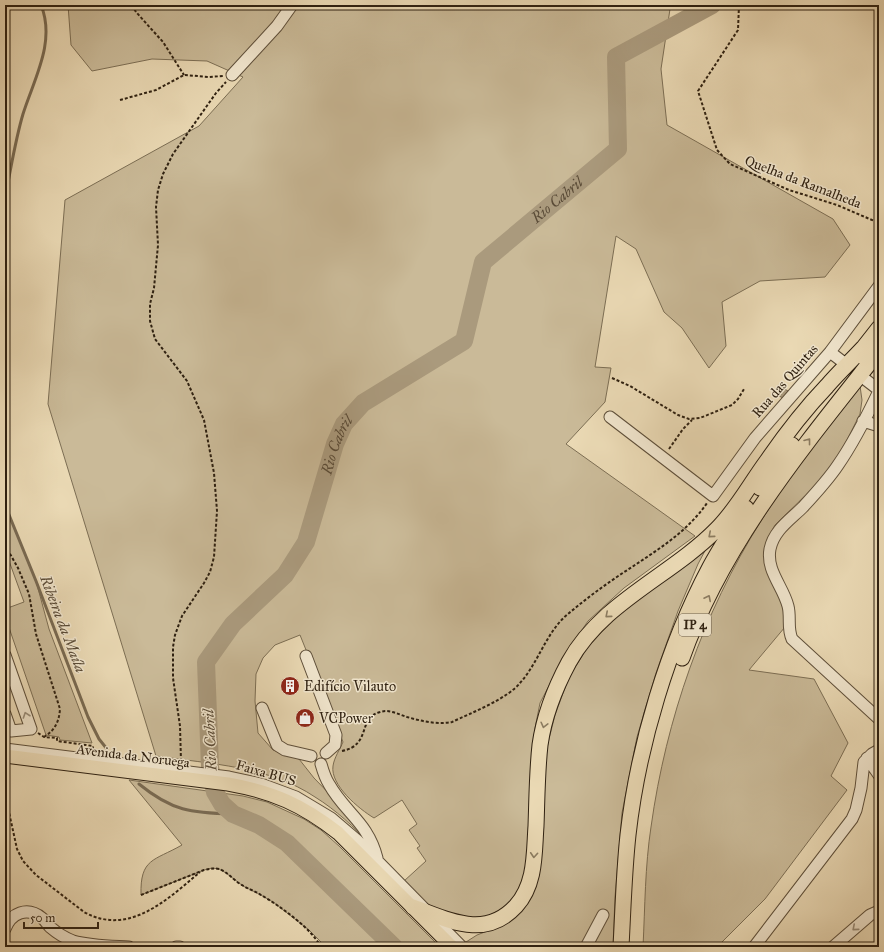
<svg xmlns="http://www.w3.org/2000/svg" width="884" height="952" font-family="'IM FELL Great Primer',serif">
	<rect width="100%" height="100%" fill="#ead9b4"/>
	<filter id="stains"><feTurbulence type="fractalNoise" baseFrequency=".005" numOctaves="4"/><feColorMatrix values="0 0 0 0 .2 0 0 0 0 .09 0 0 0 0 .02 0 0 0 .5 -.17"/></filter>
	<radialGradient id="worn" r=".72"><stop offset=".6" stop-color="#630" stop-opacity="0"/><stop offset="1" stop-color="#630" stop-opacity=".3"/></radialGradient>
	<!-- green -->
	<path fill="#caba98" stroke="#7c6e54" d="M 68,5 L 673,5 L 670,9 L 661,69 L 667,125 L 833,219 L 850,245 L 825,277 L 760,281 L 722,302 L 726,346 L 709,368 L 682,328 L 664,312 L 636,249 L 616,236 L 595,367 L 611,368 L 605,402 L 566,444 L 695,536 L 624,588 L 588,621 L 565,655 L 540,703 L 535,728 L 531,774 L 528,851 L 526,870 L 516,895 L 502,909 L 486,917 L 460,918 L 423,903 L 404,881 L 426,861 L 417,848 L 420,846 L 409,830 L 417,824 L 402,800 L 374,818 C 359,809 330,785 333,766 C 334,758 340,749 343,742 L 300,635 L 275,645 L 263,658 L 256,674 L 255,701 L 258,733 L 273,750 L 299,759 L 314,778 L 344,809 L 371,845 C 354,827 336,810 315,797 C 269,766 210,764 156,756 L 48,404 L 65,200 L 199,126 L 243,77 L 207,61 L 152,59 L 92,71 L 71,45 Z
		M 860,386 L 862,400 L 860,414 L 839,456 L 829,470 L 811,490 L 775,525 L 767,540 L 764,553 L 786,605 L 785,627 L 749,670 L 814,679 L 848,743 L 831,776 L 847,790 L 765,899 L 717,947 L 643,947 C 645,907 645,866 651,827 C 666,719 703,613 761,521 C 790,474 826,430 860,386 Z
		M 5,505 L 36,581 L 49,629 L 92,743 L 60,740 L 59,737 L 46,735 L 5,616 L 5,609 L 24,602 L 5,550 Z
		M 707,547 L 698,564 L 678,611 L 656,673 L 637,737 L 622,813 L 615,897 L 613,947 L 470,947 L 466,942 L 477,935 L 503,925 L 519,910 L 541,802 L 547,747 L 555,715 L 569,677 L 587,648 L 620,612 Z
		M 129,780 L 243,796 L 267,802 L 304,819 L 321,830 L 339,846 L 440,947 L 326,947 L 309,930 L 273,902 L 259,894 L 243,886 L 226,873 L 219,869 L 212,868 L 204,870 L 141,895 C 140,858 154,861 182,845 Z"/>
	<!-- water -->
	<path fill="#aa9a7d" stroke="#796a52" d="M 778,385 L 788,391 L 783,398 L 773,393 Z"/>
	<g fill="none" stroke-linecap="round" stroke-linejoin="round">
		<!-- stream -->
		<path stroke="#796a52" stroke-width="3" d="M 5,197 C 11,169 15,141 23,114 C 34,79 56,42 41,5
			M 5,505 L 36,581 L 88,717 L 99,739 L 107,749
			M 139,784 C 172,811 191,813 233,814"/>
		<!-- river -->
		<path stroke="#aa9a7d" stroke-width="18" id="s1" d="M 394,947 L 287,843 L 259,825 L 233,814 L 222,804 L 215,792 L 210,767 L 206,662 L 233,624 L 285,575 L 306,542 L 335,444 L 344,424 L 363,403 L 464,341 L 483,262 L 618,149 L 616,57 L 712,5"/>
		<!-- minor casing -->
		<g stroke="#5e4f3a" stroke-width="13">
			<path id="minor" d="M 232,75 L 277,26 L 292,5
				M 830,352 L 843,362
				M 866,380 L 879,390
				M 879,391 C 867,416 854,442 838,465 C 828,480 815,494 803,507 C 790,520 774,530 770,549 C 766,571 783,586 788,606 C 791,617 787,628 792,639 L 879,719
				M 610,417 L 713,496 L 755,438 L 830,352 L 879,286
				M 863,421 L 879,426
				M 5,655 L 31,729 L 11,731 L 5,714
				M 306,656 L 336,735 L 335,745 L 326,753
				M 262,708 L 277,745 L 285,750 L 311,756
				M 5,749 L 229,777 L 261,784 L 296,797 L 331,818 L 358,841 L 462,947
				M 867,758 L 879,775
				M 321,764 C 323,771 325,778 329,784 C 345,813 368,822 377,858
				M 5,929 C 11,913 27,906 42,918 C 45,920 47,924 50,927 C 57,933 65,938 73,941 C 91,946 111,946 129,947
				M 176,947 L 180,947
				M 586,947 L 603,915
				M 754,947 L 852,819 L 856,810 L 861,788 L 864,762 L 872,754 L 879,750
				M 833,947 L 870,915 L 879,911"/>
		</g>
		<!-- major casing -->
		<g stroke="#2f2111" stroke-width="15">
			<path id="major" d="M 5,756 L 228,784 C 273,792 302,805 338,833 L 452,947"/>
		</g>
		<!-- highway casing -->
		<g stroke="#2f2111" stroke-width="17">
			<path id="highway" d="M 857,356 L 879,328
				M 760,488 L 792,445
				M 682,658 C 723,542 804,446 879,351
				M 413,907 C 449,920 485,940 516,906 C 536,884 534,853 536,826 C 537,799 537,772 540,745 C 544,716 555,688 569,662 C 602,602 671,576 717,529 C 737,509 750,484 767,461 C 785,435 805,409 827,386 C 838,373 851,361 863,348
				M 621,947 C 623,910 624,872 628,835 C 638,746 668,646 710,567 C 721,547 734,527 746,508"/>
		</g>
		<!-- path -->
		<path stroke="#2f2111" stroke-width="2" stroke-dasharray="3 2" stroke-linecap="butt" d="M 132,5 L 136,12 L 163,42 L 184,75
			M 739,5 L 738,30 L 698,91 L 717,150 L 730,164 L 789,190 L 837,205 L 879,223
			M 120,100 L 156,90 L 184,75 L 209,77 L 223,76
			M 612,378 L 630,386 L 678,415 L 689,419 L 700,418 L 732,405 L 738,399 L 744,389
			M 669,449 L 683,429 L 692,420
			M 5,545 L 18,568 L 29,594 L 36,634 L 60,709 C 59,722 55,730 44,737
			M 38,733 L 44,737 L 57,738 L 57,741 L 93,746 L 93,750
			M 342,751 C 372,745 357,718 380,712 C 389,709 398,714 407,717 C 421,721 437,725 452,722 C 471,713 507,699 520,683 C 539,662 546,632 568,614 C 588,597 610,581 632,567 C 659,549 688,531 707,503
			M 181,761 L 180,726 L 173,678 L 173,647 L 175,635 L 182,616 L 204,583 L 210,572 L 214,557 L 217,511 L 214,473 L 204,420 L 187,381 L 155,339 L 150,321 L 150,304 L 154,288 L 158,245 L 156,207 L 158,190 L 163,174 L 173,154 L 216,93 L 226,82
			M 5,794 L 17,849 L 23,861 L 36,875 L 84,912 C 129,937 168,899 200,872
			M 141,895 L 204,870 C 210,869 214,868 219,869 C 228,872 234,881 242,885 C 248,889 255,891 261,895 C 280,906 311,928 321,947"/>
		<!-- minor -->
		<use href="#minor" stroke="#f1e6ce" stroke-width="11"/>
		<!-- major -->
		<use href="#major" stroke="#ead9b4" stroke-width="13"/>
		<!-- highway -->
		<use href="#highway" stroke="#ead9b4" stroke-width="15"/>
	</g>
	<!-- one-way arrows -->
	<defs><path id="oneway-chevron" d="M-2-3.5L2.5 0L-2 3.5" fill="none" stroke-width="1.6" stroke-linecap="round" stroke-linejoin="round"/></defs>
	<g stroke="#8c7d62">
		<use href="#oneway-chevron" transform="translate(808 441) rotate(-52)"/>
		<use href="#oneway-chevron" transform="translate(711 535) rotate(139)"/>
		<use href="#oneway-chevron" transform="translate(708 598) rotate(-63)"/>
		<use href="#oneway-chevron" transform="translate(608 615) rotate(139)"/>
		<use href="#oneway-chevron" transform="translate(544 725) rotate(104)"/>
		<use href="#oneway-chevron" transform="translate(534 855) rotate(94)"/>
	</g>
	<g stroke="#9a8d79">
		<use href="#oneway-chevron" transform="translate(26 715) rotate(-109)"/>
		<use href="#oneway-chevron" transform="translate(855 928) rotate(139)"/>
	</g>
	<!-- icons -->
	<defs>
		<g id="building-disc" transform="scale(1)"><circle r="9.5" fill="#8f2418" stroke="#f1e6ce"/><path d="M-4-6H4V6H1V3H-1V6H-4ZM-2.5-4.3h1.7v1.8h-1.7ZM.8-4.3h1.7v1.8H.8ZM-2.5-1h1.7V.8h-1.7ZM.8-1h1.7V.8H.8Z" fill="#fff"/></g>
		<g id="shop-disc" transform="scale(1)"><circle r="9.5" fill="#8f2418" stroke="#f1e6ce"/><path d="M-5-2.5h2.3a2.7 3.5 0 0 1 5.4 0H5L5.5 6h-11ZM-1.5-2.5h3a1.5 2.3 0 0 0-3 0Z" fill="#fff"/></g>
	</defs>
	<g fill-rule="evenodd">
		<use href="#building-disc" x="290" y="686"/>
		<use href="#shop-disc" x="305" y="718"/>
	</g>
	<g text-anchor="middle" dominant-baseline="central" stroke-width="3" stroke-linejoin="round" paint-order="stroke">
		<!-- shield labels -->
		<rect fill="#f1e6ce" stroke="#695c4a" stroke-width="1" x="679" y="614" width="32" height="22" rx="3"/>
		<g font-size="13" font-weight="bold" fill="#2f2111">
			<text x="695" y="625">IP 4</text>
		</g>
		<!-- street labels -->
		<g font-size="14" fill="#2f2111" stroke="#f1e6ce">
			<text transform="translate(803 182) rotate(21)">Quelha da Ramalheda</text>
			<text transform="translate(785 381) rotate(-49)">Rua das Quintas</text>
			<text transform="translate(133 756) rotate(7)">Avenida da Noruega</text>
			<text transform="translate(266 773) rotate(16)">Faixa BUS</text>
		</g>
		<!-- poi labels -->
		<g font-size="14" fill="#2f2111" stroke="#f1e6ce" text-anchor="start">
			<text x="304" y="686">Edifício Vilauto</text>
			<text x="319" y="718">VCPower</text>
		</g>
		<!-- water labels -->
		<g font-size="15" font-style="italic" fill="#5a4b37" stroke="#f1e6ce">
			<text stroke="none"><textPath href="#s1" startOffset="976">Rio Cabril</textPath></text>
			<text stroke="none"><textPath href="#s1" startOffset="629">Rio Cabril</textPath></text>
			<text transform="translate(63 624) rotate(69)">Ribeira da Maíla</text>
			<text transform="translate(210 740) rotate(-93)">Rio Cabril</text>
		</g>
	</g>
	<!-- margin -->
	<rect width="884" height="952" fill="none" stroke="#ead9b4" stroke-width="20"/>
	<rect x="6" y="6" width="872" height="940" fill="none" stroke="#2f2111" stroke-width="2"/>
	<rect x="10" y="10" width="864" height="932" fill="none" stroke="#2f2111"/>
	<!-- scale -->
	<path d="M24 922v6h74v-6" fill="none" stroke="#2f2111" stroke-width="2"/>
	<text x="30" y="922" font-size="12" fill="#2f2111" stroke="#f1e6ce" stroke-width="3" paint-order="stroke">50 m</text>
	<rect width="100%" height="100%" filter="url(#stains)"/>
	<rect width="100%" height="100%" fill="url(#worn)"/>
</svg>
